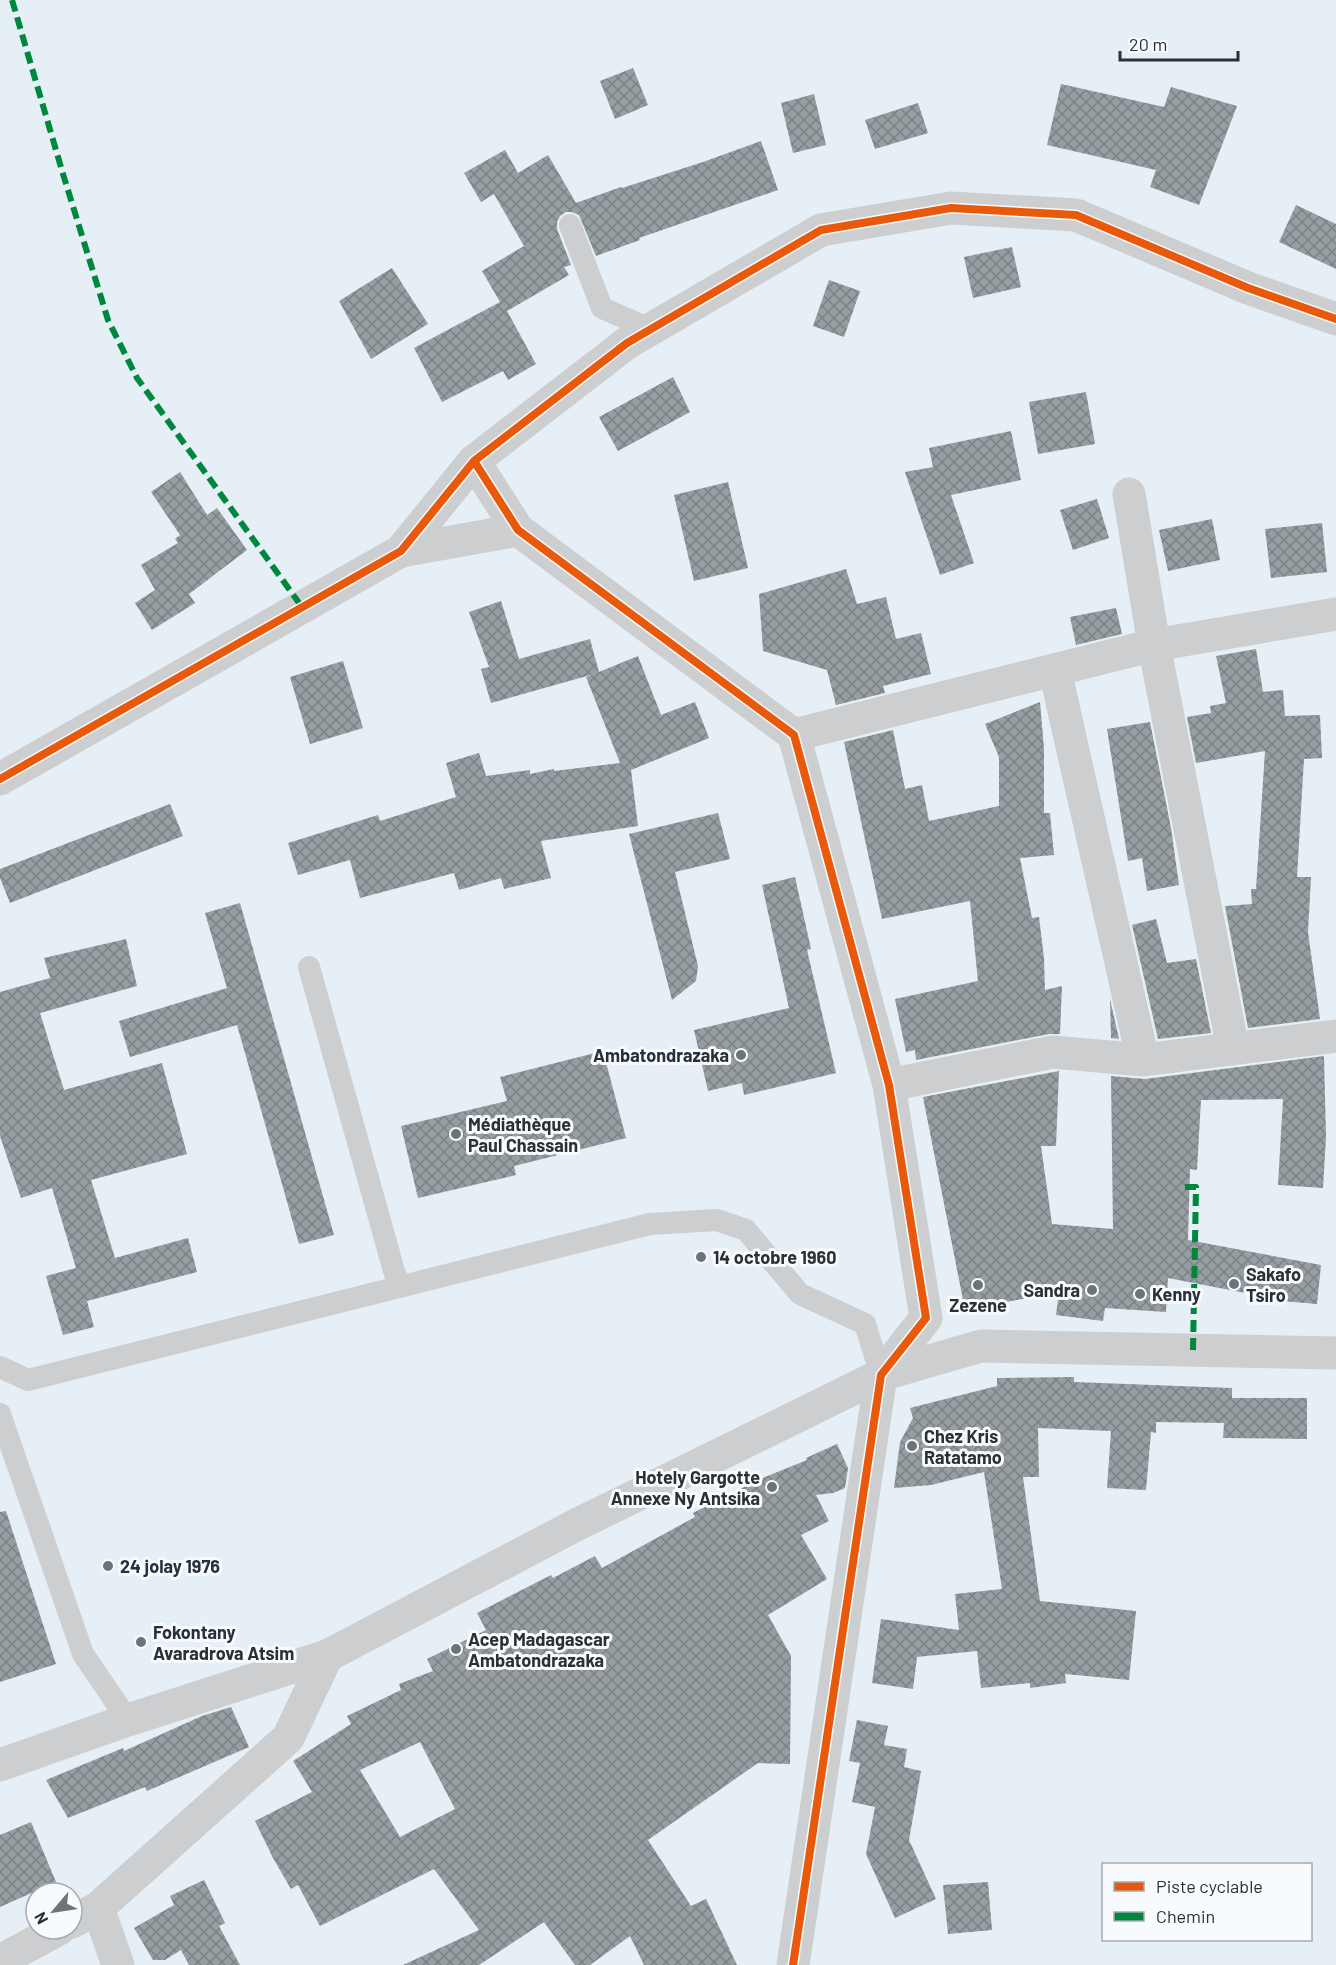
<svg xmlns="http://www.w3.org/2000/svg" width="1336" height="1965" font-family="Barlow,sans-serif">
	<defs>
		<pattern id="building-cross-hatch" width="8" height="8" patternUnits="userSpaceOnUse" patternTransform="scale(1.5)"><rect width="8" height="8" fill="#969ea2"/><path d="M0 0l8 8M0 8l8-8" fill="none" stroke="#7b8185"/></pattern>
	</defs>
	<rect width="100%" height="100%" fill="#e6eff6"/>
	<!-- building -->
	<path fill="url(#building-cross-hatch)" fill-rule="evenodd" d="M 633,68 L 648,105 L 615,119 L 600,81 Z
		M 1061,84 L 1164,107 L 1171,87 L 1237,106 L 1199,205 L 1150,187 L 1156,170 L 1047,145 Z
		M 814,94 L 826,145 L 793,153 L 781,103 Z
		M 918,103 L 928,133 L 875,149 L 865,120 Z
		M 761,141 L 778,190 L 639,238 L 640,240 L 596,256 L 579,215 L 572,212 L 566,212 L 560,216 L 557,222 L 557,229 L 571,265 L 564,267 L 569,275 L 507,311 L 536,364 L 508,380 L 503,371 L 442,402 L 414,348 L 500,302 L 482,271 L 524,246 L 494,194 L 481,202 L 464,173 L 505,150 L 518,173 L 548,155 L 576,203 L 621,187 L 622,188 L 703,162 Z
		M 1296,205 L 1336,224 L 1336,269 L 1279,242 Z
		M 1012,247 L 1021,287 L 973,298 L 964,257 Z
		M 392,268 L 428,324 L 371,359 L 339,301 Z
		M 829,280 L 860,291 L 844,337 L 813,326 Z
		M 673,377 L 690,412 L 618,451 L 599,417 Z
		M 1086,392 L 1095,444 L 1038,454 L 1029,402 Z
		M 1011,431 L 1021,480 L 951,495 L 974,563 L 940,575 L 905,472 L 933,467 L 929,448 Z
		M 180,472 L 207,515 L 217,508 L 247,550 L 189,594 L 195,603 L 152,630 L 135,603 L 155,590 L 141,565 L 178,543 L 175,539 L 180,535 L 151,492 Z
		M 728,482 L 748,568 L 694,581 L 674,495 Z
		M 1097,499 L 1109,538 L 1073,550 L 1060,510 Z
		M 1212,519 L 1220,560 L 1168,571 L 1159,530 Z
		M 1322,523 L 1327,572 L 1271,578 L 1265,529 Z
		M 846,569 L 857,604 L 886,597 L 896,639 L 921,633 L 931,674 L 883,686 L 885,693 L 836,705 L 827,670 L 763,651 L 759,594 Z
		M 501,601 L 519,659 L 590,639 L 599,672 L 638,656 L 661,715 L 695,702 L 709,738 L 631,770 L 638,826 L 541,841 L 551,878 L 504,889 L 501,878 L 459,890 L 454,873 L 360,898 L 350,860 L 298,875 L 288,843 L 378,815 L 380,821 L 456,797 L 446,763 L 479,753 L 486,776 L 530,770 L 530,774 L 554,769 L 554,771 L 620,763 L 586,677 L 594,674 L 491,703 L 481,669 L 489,667 L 469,612 Z
		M 1116,608 L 1122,634 L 1076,645 L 1070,617 Z
		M 1256,649 L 1263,692 L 1283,690 L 1285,716 L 1320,715 L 1322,758 L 1304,759 L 1297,877 L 1311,877 L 1308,932 L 1320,1019 L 1248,1028 L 1225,906 L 1252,904 L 1251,889 L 1256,889 L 1265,751 L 1196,763 L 1187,717 L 1211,713 L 1210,706 L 1226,703 L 1216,656 Z
		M 343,661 L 363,728 L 310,744 L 290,677 Z
		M 1040,702 L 1044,749 L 1044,813 L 1050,813 L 1054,855 L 1020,858 L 1032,918 L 1039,917 L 1044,958 L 1045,990 L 1062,986 L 1060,1034 L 1049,1034 L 916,1060 L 915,1050 L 906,1052 L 895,999 L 978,981 L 970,901 L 882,919 L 844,742 L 893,730 L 905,789 L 922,785 L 929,821 L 999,806 L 999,757 L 985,724 Z
		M 1150,722 L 1171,828 L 1179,885 L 1147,891 L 1142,858 L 1128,861 L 1107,729 Z
		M 170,804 L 183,836 L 10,903 L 0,878 L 0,869 Z
		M 718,813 L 730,859 L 675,872 L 698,966 L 696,981 L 672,1000 L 629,834 Z
		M 795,877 L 811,949 L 807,950 L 836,1073 L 744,1095 L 742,1083 L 708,1091 L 694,1030 L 789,1008 L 762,885 Z
		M 240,903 L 334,1235 L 299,1244 L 237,1025 L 130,1057 L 119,1021 L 227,988 L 205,913 Z
		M 1156,919 L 1167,963 L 1196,959 L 1211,1033 L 1158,1039 L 1132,925 Z
		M 126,939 L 137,986 L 40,1013 L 64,1090 L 162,1063 L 187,1154 L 91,1180 L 115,1258 L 188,1238 L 197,1272 L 87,1301 L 94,1327 L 63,1335 L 46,1276 L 76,1268 L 52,1188 L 21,1198 L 0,1136 L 0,992 L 50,978 L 44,958 Z
		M 1110,999 L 1119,1039 L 1111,1038 Z
		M 603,1051 L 626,1138 L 514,1166 L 516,1175 L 418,1198 L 401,1126 L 507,1101 L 500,1077 Z
		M 1324,1056 L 1326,1137 L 1323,1188 L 1278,1185 L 1283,1099 L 1201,1100 L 1197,1170 L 1190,1169 L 1188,1240 L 1321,1265 L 1317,1304 L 1270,1300 L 1271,1298 L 1168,1278 L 1166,1312 L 1105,1308 L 1103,1321 L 1056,1315 L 1059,1292 L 965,1310 L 923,1097 L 1059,1071 L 1056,1146 L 1041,1146 L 1052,1224 L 1113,1229 L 1111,1076 L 1145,1079 Z
		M 1074,1377 L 1074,1382 L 1232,1388 L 1232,1398 L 1307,1398 L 1307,1439 L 1223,1438 L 1224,1423 L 1156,1422 L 1156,1433 L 1151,1432 L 1146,1490 L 1107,1488 L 1111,1431 L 1038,1428 L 1039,1477 L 1023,1477 L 1040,1601 L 1136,1611 L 1129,1680 L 1065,1674 L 1066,1683 L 1030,1688 L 1030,1683 L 981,1688 L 977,1651 L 917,1657 L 913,1689 L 872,1683 L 881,1619 L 959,1630 L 955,1594 L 1002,1589 L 984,1472 L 931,1485 L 894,1488 L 900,1442 L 913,1418 L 910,1408 L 997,1386 L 997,1378 Z
		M 837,1444 L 848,1468 L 845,1488 L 833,1493 L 816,1495 L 829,1521 L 801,1535 L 827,1579 L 768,1615 L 791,1656 L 790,1764 L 758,1763 L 648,1840 L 691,1906 L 706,1899 L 737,1965 L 644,1965 L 630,1936 L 590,1965 L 575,1965 L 544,1922 L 479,1965 L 403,1965 L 479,1930 L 434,1869 L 320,1926 L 298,1885 L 291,1889 L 273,1858 L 255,1821 L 312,1792 L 293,1761 L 351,1724 L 347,1716 L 401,1690 L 399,1684 L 433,1671 L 427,1659 L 486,1630 L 477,1613 L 551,1575 L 553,1578 L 595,1556 L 602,1568 L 695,1517 L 693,1513 L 760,1479 L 807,1460 L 806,1458 ZM 420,1742 L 455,1809 L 400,1837 L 360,1770 Z
		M 6,1511 L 56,1664 L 0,1682 L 0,1512 Z
		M 231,1707 L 249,1747 L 147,1791 L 145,1787 L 68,1818 L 46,1780 L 123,1748 L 124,1751 L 202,1716 Z
		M 857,1720 L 888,1726 L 884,1745 L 907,1749 L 904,1767 L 921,1771 L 909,1840 L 936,1899 L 895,1918 L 866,1854 L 875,1807 L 852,1802 L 860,1763 L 849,1761 Z
		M 31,1822 L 56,1882 L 0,1907 L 0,1835 Z
		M 204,1880 L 225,1923 L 219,1926 L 240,1965 L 189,1965 L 181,1950 L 165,1960 L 153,1960 L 134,1928 L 174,1905 L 170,1896 Z
		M 988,1882 L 992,1930 L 948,1934 L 943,1885 Z"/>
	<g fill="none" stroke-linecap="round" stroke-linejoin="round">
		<!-- service -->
		<path stroke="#ccced0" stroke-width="22" d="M 570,225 L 602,308 L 650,329
			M 309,967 L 394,1271 L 400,1286
			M 0,1367 L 28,1380 L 650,1224 L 717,1220 L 746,1230 L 800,1294 L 865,1324 L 881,1375
			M 0,1414 L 83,1654 L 128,1720"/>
		<!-- minor -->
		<path stroke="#ccced0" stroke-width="33" d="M 474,461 L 518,530 L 794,735 L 889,1085 L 926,1318 L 881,1375
			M 1129,494 L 1154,645 L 1233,1049
			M 401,551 L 518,530
			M 1055,671 L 1143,1060
			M 794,735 L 1154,645 L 1336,614
			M 0,779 L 401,551 L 474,461 L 627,343 L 821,230 L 951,208 L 1076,215 L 1248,288 L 1336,319
			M 889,1085 L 1053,1052 L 1143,1060 L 1336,1036
			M 98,1908 L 118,1965
			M 72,1922 L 98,1908 L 288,1738 L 327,1656
			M 0,1961 L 59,1929"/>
		<!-- tertiary -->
		<path stroke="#ccced0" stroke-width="33" d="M 793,1965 L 881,1375"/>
		<!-- secondary -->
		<path stroke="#ccced0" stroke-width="33" d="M 0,1765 L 128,1720 L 327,1656 L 576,1525 L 881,1375 L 981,1346 L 1336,1353"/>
		<!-- quiet -->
		<path stroke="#00873e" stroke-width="6" stroke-dasharray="12 6" stroke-linecap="butt" d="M 12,0 L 63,174 L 108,320 L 137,378 L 302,607
			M 1185,1187 L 1196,1187 L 1193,1350"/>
		<!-- cycleway casing -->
		<g stroke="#f8fbfe" stroke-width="11">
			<path id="cycleway" d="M 474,461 L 518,530 L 794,735 L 889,1085 L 926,1318 L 881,1375 L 793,1965
				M 0,779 L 401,551 L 474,461 L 627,343 L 821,230 L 951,208 L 1076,215 L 1248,288 L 1336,319"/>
		</g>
		<!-- cycleway -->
		<use href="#cycleway" stroke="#e8590c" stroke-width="8"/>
	</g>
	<!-- markers -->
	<g fill="#6c7379" stroke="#f8fbfe" stroke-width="2">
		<circle cx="741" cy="1055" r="6"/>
		<circle cx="456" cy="1134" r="6"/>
		<circle cx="701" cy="1257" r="6"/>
		<circle cx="1234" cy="1284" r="6"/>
		<circle cx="978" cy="1285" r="6"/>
		<circle cx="1092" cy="1290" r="6"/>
		<circle cx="1140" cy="1294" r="6"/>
		<circle cx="912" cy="1446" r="6"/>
		<circle cx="772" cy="1487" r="6"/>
		<circle cx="108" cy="1566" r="6"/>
		<circle cx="141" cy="1642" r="6"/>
		<circle cx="456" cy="1649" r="6"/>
	</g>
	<g text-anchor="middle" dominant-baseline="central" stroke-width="6" stroke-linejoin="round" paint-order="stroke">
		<!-- poi labels -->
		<g font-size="18" font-weight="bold" fill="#2a3035" stroke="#f8fbfe" text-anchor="start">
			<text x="729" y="1055" text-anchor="end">Ambatondrazaka</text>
			<text x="468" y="1124">Médiathèque<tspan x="468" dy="21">Paul Chassain</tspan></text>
			<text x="713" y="1257">14 octobre 1960</text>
			<text x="1246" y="1274">Sakafo<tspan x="1246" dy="21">Tsiro</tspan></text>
			<text x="1080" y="1290" text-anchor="end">Sandra</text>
			<text x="1152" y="1294">Kenny</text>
			<text x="978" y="1305" text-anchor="middle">Zezene</text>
			<text x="924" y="1436">Chez Kris<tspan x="924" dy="21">Ratatamo</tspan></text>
			<text x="760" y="1477" text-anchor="end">Hotely Gargotte<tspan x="760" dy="21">Annexe Ny Antsika</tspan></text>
			<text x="120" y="1566">24 jolay 1976</text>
			<text x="153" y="1632">Fokontany<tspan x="153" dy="21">Avaradrova Atsim</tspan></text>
			<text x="468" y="1639">Acep Madagascar<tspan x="468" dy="21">Ambatondrazaka</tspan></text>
		</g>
	</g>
	<!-- legend -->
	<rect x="1102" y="1863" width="210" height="78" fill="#f8fbfe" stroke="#a6aaae" stroke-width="1.5"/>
	<rect x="1114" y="1882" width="30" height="9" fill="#e8590c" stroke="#a6aaae" stroke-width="1.5"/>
	<text x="1156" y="1893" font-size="18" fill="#2a3035">Piste cyclable</text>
	<rect x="1114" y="1912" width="30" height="9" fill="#00873e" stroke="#a6aaae" stroke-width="1.5"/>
	<text x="1156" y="1923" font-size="18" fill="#2a3035">Chemin</text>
	<!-- north arrow -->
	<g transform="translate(54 1911) rotate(241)"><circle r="28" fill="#f8fbfe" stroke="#a6aaae" stroke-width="1.5"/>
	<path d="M0-4.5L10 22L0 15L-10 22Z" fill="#6c7379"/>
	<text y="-9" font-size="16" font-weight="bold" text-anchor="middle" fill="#2a3035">N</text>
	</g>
	<!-- scale -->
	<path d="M1120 51v9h118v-9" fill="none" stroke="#2a3035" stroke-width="3"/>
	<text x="1129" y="51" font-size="18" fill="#2a3035" stroke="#f8fbfe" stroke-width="4.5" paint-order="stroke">20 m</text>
</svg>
